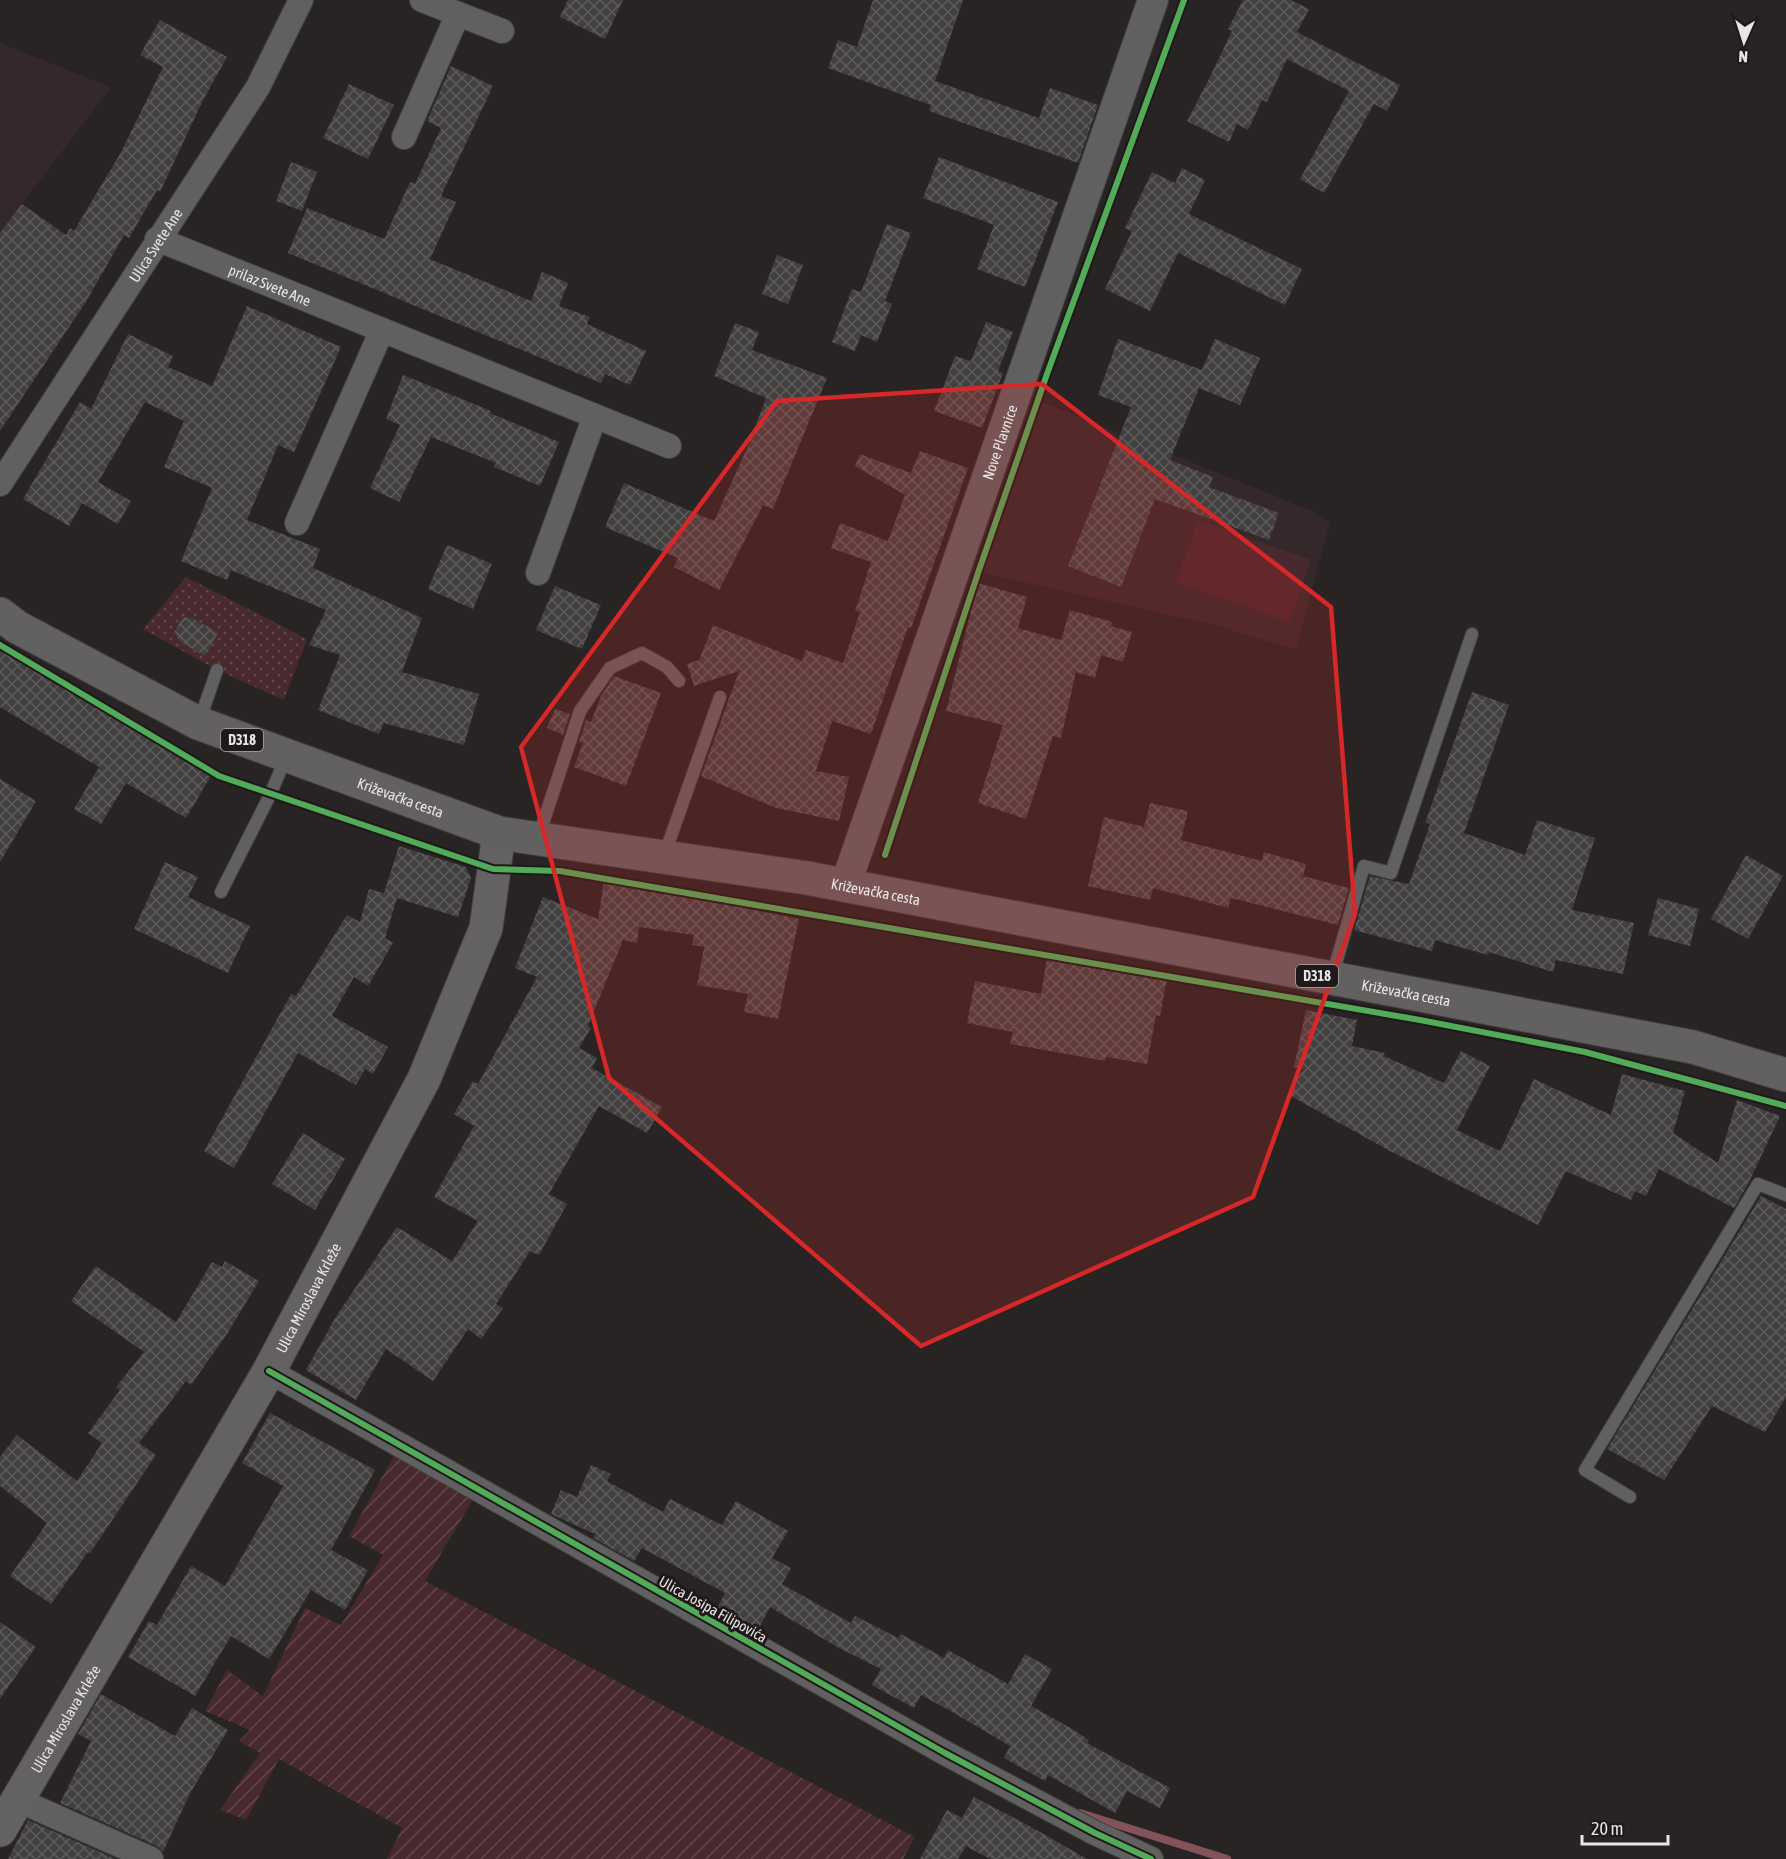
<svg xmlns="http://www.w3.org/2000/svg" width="1786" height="1859" font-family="'Asap Condensed',sans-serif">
	<defs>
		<pattern id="grass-dots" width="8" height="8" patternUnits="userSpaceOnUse" patternTransform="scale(1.5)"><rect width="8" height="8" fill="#48292e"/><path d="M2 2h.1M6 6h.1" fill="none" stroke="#62484c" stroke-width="1.8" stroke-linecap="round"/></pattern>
		<pattern id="garden-furrows" width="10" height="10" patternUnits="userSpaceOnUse" patternTransform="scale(1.5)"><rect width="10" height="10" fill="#48292e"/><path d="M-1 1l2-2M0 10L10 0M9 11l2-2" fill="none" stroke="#62484c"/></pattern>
		<pattern id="building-cross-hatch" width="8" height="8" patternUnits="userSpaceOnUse" patternTransform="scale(1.5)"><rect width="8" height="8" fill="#42403f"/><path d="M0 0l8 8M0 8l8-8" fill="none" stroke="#5d5b5b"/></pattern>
	</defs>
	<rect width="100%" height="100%" fill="#282424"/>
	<!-- built -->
	<path fill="#35282a" d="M 0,43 L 111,87 L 0,233 Z
		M 1042,402 L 1312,511 L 1330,522 L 1296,650 L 1214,625 L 982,573 Z"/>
	<!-- grass -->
	<path fill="url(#grass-dots)" d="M 186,577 L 307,639 L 284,700 L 217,670 L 143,629 Z"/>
	<!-- garden -->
	<path fill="url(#garden-furrows)" d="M 400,1445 L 478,1491 L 425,1581 L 915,1837 L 903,1859 L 387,1859 L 402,1828 L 279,1759 L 246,1820 L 220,1810 L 260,1753 L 239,1741 L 250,1730 L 205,1711 L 227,1670 L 263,1696 L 305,1608 L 341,1625 L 383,1555 L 349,1536 Z"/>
	<!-- pitch -->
	<path fill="#48292e" d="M 1198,520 L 1311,560 L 1289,622 L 1176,582 Z"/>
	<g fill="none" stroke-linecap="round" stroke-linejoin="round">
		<!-- stream -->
		<path stroke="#84535a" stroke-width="8" d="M 1080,1813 L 1227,1859"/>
	</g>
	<!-- building -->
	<path fill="url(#building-cross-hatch)" d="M 568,0 L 623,0 L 605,39 L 560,17 Z
		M 873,0 L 963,0 L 935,81 L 1039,118 L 1050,88 L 1098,105 L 1078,163 L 929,111 L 931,105 L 828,68 L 838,40 L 857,47 Z
		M 1243,0 L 1291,0 L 1309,9 L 1297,32 L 1400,85 L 1387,111 L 1374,104 L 1324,193 L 1300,179 L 1349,91 L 1287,59 L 1267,102 L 1262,100 L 1248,130 L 1237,124 L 1229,142 L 1187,121 L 1210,77 L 1232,31 L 1228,29 Z
		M 160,20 L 227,57 L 203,100 L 160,192 L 157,190 L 129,238 L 124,235 L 87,300 L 0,431 L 0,233 L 22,204 L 66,235 L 70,228 L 74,231 L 120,154 L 163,67 L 140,55 Z
		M 451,66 L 493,86 L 441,196 L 456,202 L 430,259 L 531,301 L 542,272 L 568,283 L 559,306 L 590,317 L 587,324 L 646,351 L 630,385 L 605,374 L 601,383 L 288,253 L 307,208 L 384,239 L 410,182 L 415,184 L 441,128 L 427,121 Z
		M 349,84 L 394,105 L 368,159 L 323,138 Z
		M 939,157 L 1058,202 L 1025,287 L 977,269 L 994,225 L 923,198 Z
		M 291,162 L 317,172 L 302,211 L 276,201 Z
		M 1182,168 L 1205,180 L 1189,214 L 1302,269 L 1285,305 L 1178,253 L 1150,311 L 1105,289 L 1132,231 L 1125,228 L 1152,172 L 1175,183 Z
		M 887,224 L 911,233 L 885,301 L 892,304 L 877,342 L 861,335 L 855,351 L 832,342 L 852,289 L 861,292 Z
		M 777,255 L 803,265 L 788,304 L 762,294 Z
		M 247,306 L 341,347 L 294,452 L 278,445 L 247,520 L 320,549 L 313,568 L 422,618 L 402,672 L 479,694 L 464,745 L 384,723 L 379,734 L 318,710 L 340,655 L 309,645 L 326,610 L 231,570 L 227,580 L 181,561 L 212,488 L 164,467 L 184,421 L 145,402 L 98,482 L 131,501 L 118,524 L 82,503 L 69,526 L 23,499 L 80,402 L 91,409 L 128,334 L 173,356 L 168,367 L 212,386 Z
		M 986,322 L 1013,332 L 998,371 L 1003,373 L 982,428 L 934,411 L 955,356 L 971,361 Z
		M 735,323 L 759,332 L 752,350 L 827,378 L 773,509 L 763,505 L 719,590 L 674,567 L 678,558 L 605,527 L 624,483 L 714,521 L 748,446 L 766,398 L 714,376 Z
		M 1118,339 L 1202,370 L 1215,339 L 1260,358 L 1240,405 L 1199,388 L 1170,460 L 1213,477 L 1209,487 L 1279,513 L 1269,540 L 1155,499 L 1121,587 L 1068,566 L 1131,407 L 1098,395 Z
		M 403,375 L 491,411 L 490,413 L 559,442 L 540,486 L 494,467 L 496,463 L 431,437 L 399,502 L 370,488 L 400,425 L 386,419 Z
		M 920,451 L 968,468 L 911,628 L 908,627 L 871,734 L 832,721 L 816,771 L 849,777 L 839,821 L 776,808 L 701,776 L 739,671 L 694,686 L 687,664 L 699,660 L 713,625 L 802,661 L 806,650 L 843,663 L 860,612 L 855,611 L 871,562 L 831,548 L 840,523 L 888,541 L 905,495 L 855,466 L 860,454 L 911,473 Z
		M 447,545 L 492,564 L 473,609 L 428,589 Z
		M 978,583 L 1027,597 L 1018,628 L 1061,640 L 1070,610 L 1113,622 L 1111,626 L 1132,632 L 1123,662 L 1101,655 L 1095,678 L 1076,672 L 1061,738 L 1053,736 L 1026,819 L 978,803 L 1003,725 L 946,711 Z
		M 555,586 L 601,605 L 582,649 L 536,630 Z
		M 183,617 L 194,619 L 218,633 L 205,656 L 181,642 L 174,633 Z
		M 0,649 L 211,776 L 186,818 L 126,783 L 101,824 L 74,809 L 99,767 L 0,707 Z
		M 614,676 L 661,693 L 626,786 L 574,767 L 583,743 L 579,742 L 586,720 L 591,722 L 601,696 Z
		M 1472,692 L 1509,705 L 1464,833 L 1525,855 L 1537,820 L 1595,838 L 1572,910 L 1634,923 L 1623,974 L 1556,960 L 1553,972 L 1489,952 L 1488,955 L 1435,940 L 1432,951 L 1354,930 L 1370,876 L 1409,884 L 1430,824 L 1425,823 Z
		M 555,709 L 570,714 L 563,735 L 547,728 Z
		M 0,779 L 36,801 L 0,862 Z
		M 1150,803 L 1188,811 L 1181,840 L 1262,861 L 1264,852 L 1306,864 L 1303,876 L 1349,888 L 1338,925 L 1231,898 L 1228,908 L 1153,888 L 1150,900 L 1088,886 L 1104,817 L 1144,827 Z
		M 399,846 L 466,867 L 471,878 L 458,917 L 397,898 L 385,938 L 393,943 L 368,986 L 354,977 L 332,1016 L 388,1047 L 373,1074 L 365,1069 L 356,1085 L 298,1053 L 234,1168 L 204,1151 L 291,994 L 296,996 L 347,915 L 360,922 L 369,889 L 384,893 Z
		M 1746,855 L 1783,876 L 1748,939 L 1711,919 Z
		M 165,862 L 198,877 L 188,897 L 250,926 L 228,973 L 134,929 Z
		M 604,881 L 739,903 L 739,907 L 799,919 L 778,1019 L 744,1012 L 748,994 L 697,985 L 704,947 L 692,945 L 694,935 L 639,927 L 637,943 L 623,940 L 588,1026 L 591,1028 L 579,1048 L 597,1058 L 592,1068 L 662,1107 L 647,1133 L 599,1106 L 549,1194 L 567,1204 L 539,1255 L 530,1251 L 496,1304 L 503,1308 L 481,1339 L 468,1329 L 433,1381 L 386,1349 L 356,1400 L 306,1370 L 337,1315 L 397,1227 L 452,1261 L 478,1221 L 434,1197 L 474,1126 L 454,1114 L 473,1081 L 478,1084 L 537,977 L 515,968 L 543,897 L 598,919 Z
		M 1658,898 L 1699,909 L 1690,946 L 1648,935 Z
		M 1047,958 L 1167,979 L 1160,1016 L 1156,1015 L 1147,1064 L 1106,1057 L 1105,1061 L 1010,1044 L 1013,1032 L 967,1023 L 975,981 L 1041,994 Z
		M 1306,1010 L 1357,1020 L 1352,1046 L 1385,1053 L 1384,1056 L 1444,1083 L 1461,1051 L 1490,1066 L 1457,1130 L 1500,1151 L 1534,1079 L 1611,1115 L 1622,1074 L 1685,1091 L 1673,1133 L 1718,1163 L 1737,1100 L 1780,1116 L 1748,1184 L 1734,1208 L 1659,1169 L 1646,1196 L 1635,1191 L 1631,1200 L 1566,1171 L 1538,1225 L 1390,1151 L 1289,1095 L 1303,1069 L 1294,1067 Z
		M 303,1133 L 345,1159 L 315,1210 L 272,1184 Z
		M 1761,1196 L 1786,1209 L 1786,1397 L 1765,1432 L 1712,1406 L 1664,1480 L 1607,1449 Z
		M 225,1261 L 259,1281 L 227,1334 L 191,1385 L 186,1381 L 139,1443 L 156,1455 L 90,1553 L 88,1552 L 51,1604 L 10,1576 L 47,1523 L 0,1486 L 0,1457 L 17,1435 L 77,1481 L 102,1443 L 88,1433 L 120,1390 L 116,1387 L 144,1352 L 71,1301 L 96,1266 L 176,1322 L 212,1262 L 222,1267 Z
		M 270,1413 L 375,1470 L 331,1550 L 368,1570 L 345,1610 L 311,1590 L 269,1659 L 231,1636 L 195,1696 L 128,1657 L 149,1621 L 157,1625 L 191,1566 L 225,1586 L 283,1486 L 242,1463 Z
		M 591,1465 L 611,1474 L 607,1481 L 663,1512 L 670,1499 L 722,1525 L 736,1501 L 788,1531 L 772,1558 L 791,1568 L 782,1584 L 851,1623 L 855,1616 L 898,1638 L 901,1634 L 944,1658 L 948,1650 L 1008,1684 L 1025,1654 L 1052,1669 L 1031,1706 L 1074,1730 L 1089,1740 L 1087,1743 L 1170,1788 L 1160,1808 L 1127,1791 L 1115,1813 L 1048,1775 L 1045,1781 L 1004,1758 L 1010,1746 L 949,1710 L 921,1695 L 914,1708 L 872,1685 L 881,1669 L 839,1648 L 770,1607 L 758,1630 L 717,1608 L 725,1593 L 642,1548 L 634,1561 L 593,1538 L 595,1534 L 551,1514 L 561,1490 L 577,1497 Z
		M 0,1622 L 36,1647 L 0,1699 Z
		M 101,1694 L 175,1736 L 192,1708 L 228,1730 L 189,1795 L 163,1852 L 157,1846 L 60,1803 L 91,1741 L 78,1734 Z
		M 974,1797 L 1033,1828 L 1087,1859 L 990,1859 L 966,1846 L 958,1859 L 920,1859 L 947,1810 L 962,1818 Z
		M 28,1820 L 116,1859 L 8,1859 Z"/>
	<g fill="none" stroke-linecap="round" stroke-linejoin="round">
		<!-- service casing -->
		<g stroke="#424040" stroke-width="14">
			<path id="service" d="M 199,722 L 217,670
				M 538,838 L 580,711 L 610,668 L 642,653 L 667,667 L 679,681
				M 664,856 L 720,697
				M 221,892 L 271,793 L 286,757
				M 1332,977 L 1364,866 L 1391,873 L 1472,634
				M 1630,1497 L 1585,1470 L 1758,1184 L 1786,1195"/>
		</g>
		<!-- minor casing -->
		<g stroke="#424040" stroke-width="26">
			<g id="minor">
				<path d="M 422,0 L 502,31"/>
				<path d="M 404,137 L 458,14"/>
				<path id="s1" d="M 157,239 L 669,446"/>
				<path id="s2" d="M 0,484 L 258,87 L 301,0"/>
				<path d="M 297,523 L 382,330"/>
				<path d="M 538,573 L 595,416"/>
				<path d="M 269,1371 L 945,1753 L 1095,1833 L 1151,1859"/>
				<path d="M 18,1800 L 151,1859"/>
			</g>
		</g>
		<!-- tertiary casing -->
		<g stroke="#424040" stroke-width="32">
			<g id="tertiary">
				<path id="s3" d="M 845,886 L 1153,0"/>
			</g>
		</g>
		<!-- secondary casing -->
		<g stroke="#424040" stroke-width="35">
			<g id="secondary">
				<path id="s4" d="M 0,1830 L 269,1371 L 424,1079 L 486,928 L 499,833"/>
			</g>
		</g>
		<!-- primary casing -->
		<g stroke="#424040" stroke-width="35">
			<g id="primary">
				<path id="s5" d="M 0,614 L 17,627 L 198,723 L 499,833 L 807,878 L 1693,1047 L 1786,1075"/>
			</g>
		</g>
		<!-- service -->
		<use href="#service" stroke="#616060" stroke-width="12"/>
		<!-- minor -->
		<use href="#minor" stroke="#616060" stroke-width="24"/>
		<!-- tertiary -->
		<use href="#tertiary" stroke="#616060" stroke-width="30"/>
		<!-- secondary -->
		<use href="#secondary" stroke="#646162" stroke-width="33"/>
		<!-- primary -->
		<use href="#primary" stroke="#636060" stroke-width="33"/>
		<!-- cycleway casing -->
		<g stroke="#1f191a" stroke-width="10">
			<path id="cycleway" d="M 0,645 L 219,776 L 493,869 L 560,871 L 1420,1020 L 1585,1052 L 1786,1106
				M 885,855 L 978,573 L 1047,374 L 1184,0
				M 269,1371 L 945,1753 L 1095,1833 L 1151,1859"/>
		</g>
		<!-- cycleway -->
		<use href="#cycleway" stroke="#51ab58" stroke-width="6"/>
	</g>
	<!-- marked area -->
	<path fill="#d62828" fill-opacity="0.2" stroke="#d62828" stroke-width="4.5" stroke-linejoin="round" d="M 1042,384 L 1331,607 L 1355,914 L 1253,1197 L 921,1346 L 609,1078 L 521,747 L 777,401 Z"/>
	<g text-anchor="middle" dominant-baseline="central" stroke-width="6" stroke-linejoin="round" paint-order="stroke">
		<!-- shield labels -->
		<g fill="#1f191a" stroke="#aca8a8" stroke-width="1.5">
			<rect x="221" y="729" width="42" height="22" rx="4.5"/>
			<rect x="1296" y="965" width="42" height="22" rx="4.5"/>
		</g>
		<g font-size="14" font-weight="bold" fill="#e9e5e5">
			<text x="242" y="740">D318</text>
			<text x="1317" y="976">D318</text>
		</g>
		<!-- street labels -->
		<g font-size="15" fill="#e9e5e5" stroke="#1f191a">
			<text stroke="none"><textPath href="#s2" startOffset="285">Ulica Svete Ane</textPath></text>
			<text stroke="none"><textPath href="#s1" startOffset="122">prilaz Svete Ane</textPath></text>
			<text stroke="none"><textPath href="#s3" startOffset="470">Nove Plavnice</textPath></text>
			<text stroke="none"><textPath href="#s5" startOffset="442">Križevačka cesta</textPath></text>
			<text stroke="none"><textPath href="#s5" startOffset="928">Križevačka cesta</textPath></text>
			<text stroke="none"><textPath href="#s5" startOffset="1468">Križevačka cesta</textPath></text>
			<text stroke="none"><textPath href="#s4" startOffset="615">Ulica Miroslava Krleže</textPath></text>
			<text transform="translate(713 1609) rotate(29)">Ulica Josipa Filipovića</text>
			<text stroke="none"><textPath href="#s4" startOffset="129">Ulica Miroslava Krleže</textPath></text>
		</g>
	</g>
	<!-- north arrow -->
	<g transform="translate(1744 42) rotate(183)" stroke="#1f191a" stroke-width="4.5" paint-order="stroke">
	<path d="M0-4.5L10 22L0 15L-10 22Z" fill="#e9e5e5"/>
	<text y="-9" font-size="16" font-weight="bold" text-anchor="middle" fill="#e9e5e5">N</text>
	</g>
	<!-- scale -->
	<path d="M1582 1835v9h86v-9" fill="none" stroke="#e9e5e5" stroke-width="3"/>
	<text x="1591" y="1835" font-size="18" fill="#e9e5e5" stroke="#1f191a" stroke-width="4.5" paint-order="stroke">20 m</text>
</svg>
